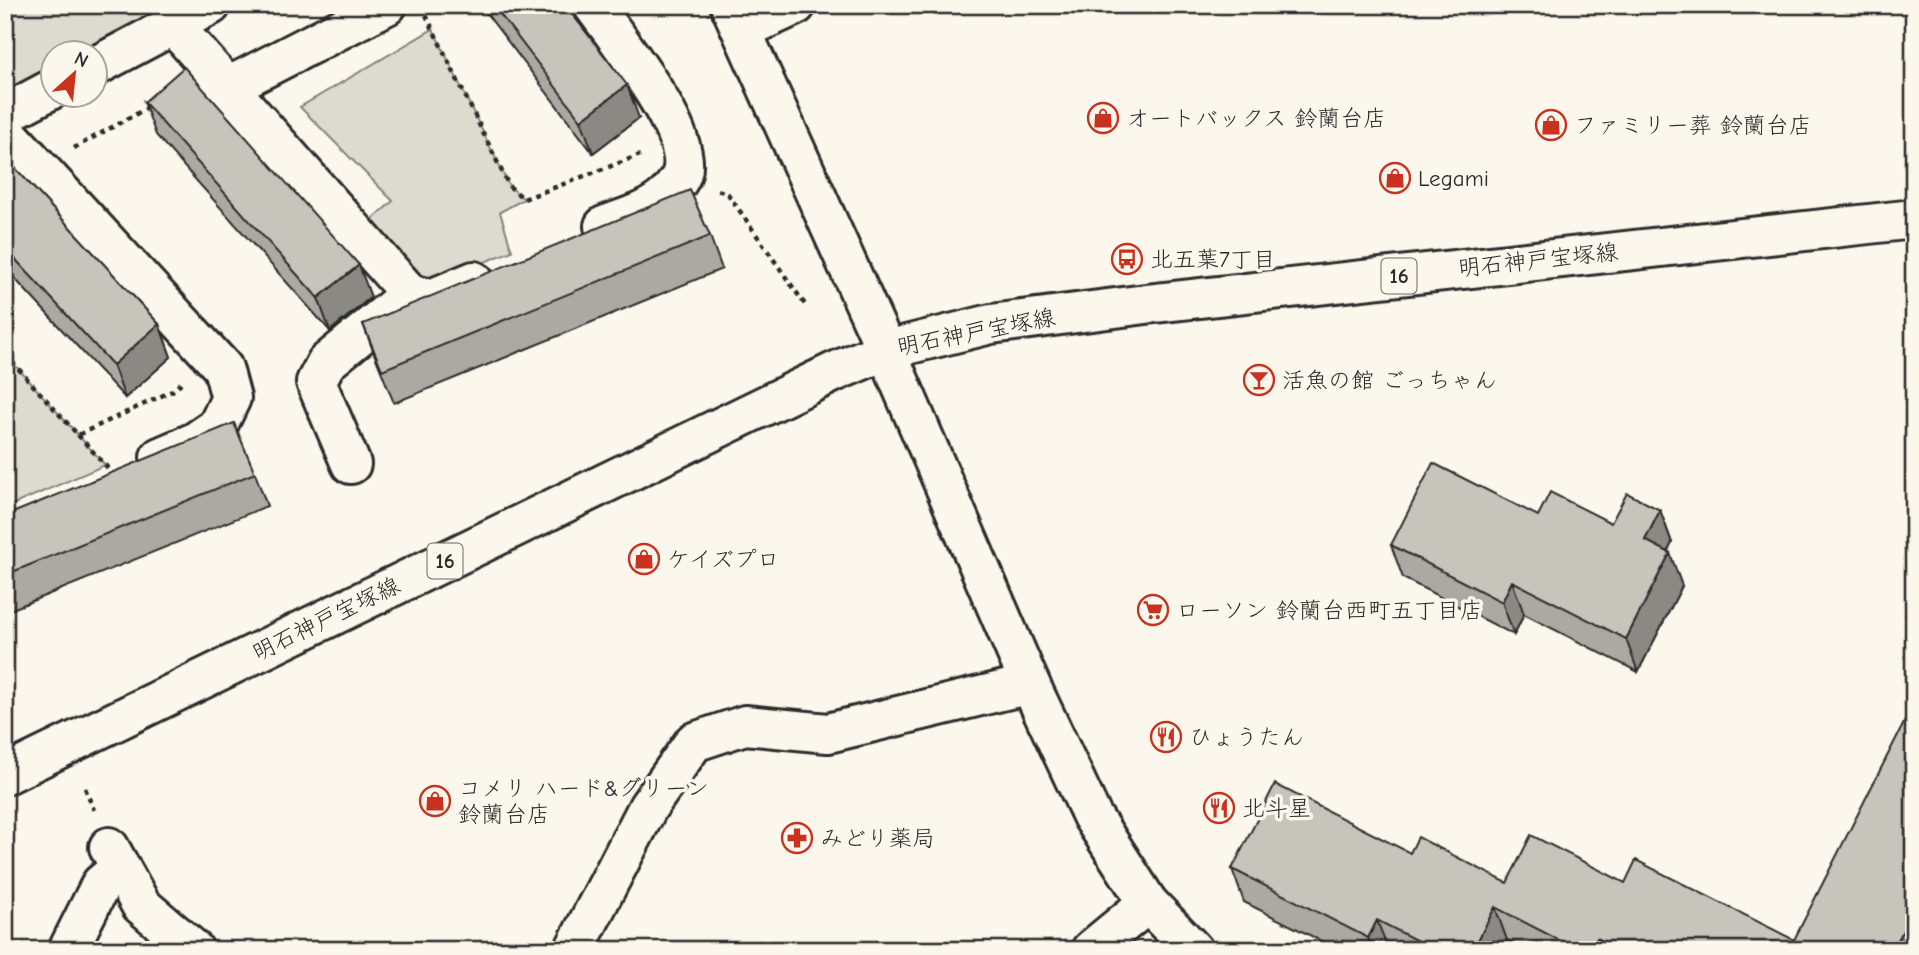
<svg xmlns="http://www.w3.org/2000/svg" width="1919" height="955" font-family="'Comic Neue','Klee One',sans-serif">
	<rect width="100%" height="100%" fill="#fbf7ec"/>
	<filter id="ink" filterUnits="userSpaceOnUse"><feTurbulence type="fractalNoise" baseFrequency=".0143" numOctaves="2"/><feDisplacementMap in="SourceGraphic" scale="14" xChannelSelector="R" yChannelSelector="G"/><feConvolveMatrix kernelMatrix="1 2 1 2 8 2 1 2 1" color-interpolation-filters="sRGB"/></filter>
	<g filter="url(#ink)">
		<!-- green -->
		<path fill="#dddad0" stroke="#84827e" stroke-width="2" d="M 5,5 L 182,5 L 94,52 L 52,52 L 52,74 L 5,100 Z
			M 433,29 L 509,186 L 524,199 L 500,212 L 512,251 L 433,283 L 409,276 L 364,227 L 393,201 L 300,107 Z
			M 5,354 L 105,465 L 5,508 Z"/>
		<g fill="none" stroke-linecap="round" stroke-linejoin="round">
			<!-- minor casing -->
			<g stroke="#2b2b2b" stroke-width="44">
				<path id="minor" d="M 593,5 C 617,39 694,133 682,173 C 681,179 671,191 667,195 C 651,211 624,218 604,226
					M 173,25 L 410,294 L 431,299 L 474,281
					M 742,30 L 796,5
					M 94,67 L 211,5
					M 228,87 L 387,5
					M 5,114 L 52,89
					M 5,131 L 223,368 L 231,398 L 217,427 L 195,442 L 160,457
					M 351,464 L 316,382 L 326,363 L 410,294
					M 109,847 L 141,905 L 194,950
					M 68,950 L 101,884 L 119,869
					M 574,950 L 648,807 L 694,742 L 745,725 L 828,733 L 1030,684
					M 1091,950 L 1148,903"/>
			</g>
			<!-- tertiary casing -->
			<g stroke="#2b2b2b" stroke-width="44">
				<path id="tertiary" d="M 730,5 L 886,350 L 1030,684 L 1092,816 L 1148,903 L 1193,950"/>
			</g>
			<!-- primary casing -->
			<g stroke="#2b2b2b" stroke-width="44">
				<path id="primary" d="M 5,775 L 834,372 L 886,350 L 991,324 L 1146,304 L 1914,219"/>
			</g>
			<!-- path -->
			<path stroke="#2b2b2b" stroke-width="4.5" stroke-dasharray="5 5" stroke-linecap="butt" d="M 426,15 L 509,186 L 524,199 L 640,155
				M 74,148 L 149,107
				M 718,190 L 728,194 L 806,306
				M 5,354 L 78,435 L 172,391 L 182,382
				M 78,435 L 115,476
				M 85,788 L 94,810"/>
			<!-- minor -->
			<use href="#minor" stroke="#fbf7ec" stroke-width="38"/>
			<!-- tertiary -->
			<use href="#tertiary" stroke="#fbf7ec" stroke-width="38"/>
			<!-- primary -->
			<use href="#primary" stroke="#fbf7ec" stroke-width="38"/>
		</g>
		<!-- wall -->
		<path fill="#aba9a2" stroke="#2b2b2b" stroke-width="2" d="M 480,5 L 565,5 L 639,118 L 593,153 Z
			M 144,102 L 371,297 L 330,331 L 156,135 Z
			M 5,157 L 159,324 L 171,357 L 125,398 L 5,268 Z
			M 710,236 L 722,269 L 394,403 L 375,356 L 363,324 Z
			M 255,473 L 267,506 L 5,612 L 5,516 Z
			M 1660,510 L 1672,543 L 1667,552 L 1682,586 L 1638,672 L 1524,614 L 1514,635 L 1403,578 L 1391,545 L 1538,516 L 1611,523 Z
			M 1410,853 L 1507,883 L 1625,883 L 1794,940 L 1914,950 L 1526,950 L 1507,940 L 1502,950 L 1339,950 L 1244,902 L 1232,869 Z"/>
		<!-- shaded-wall -->
		<path fill="#8b8984" stroke="#2b2b2b" stroke-width="2" d="M 627,85 L 639,118 L 593,153 L 581,120 Z
			M 359,265 L 371,297 L 330,331 L 318,298 Z
			M 159,324 L 171,357 L 125,398 L 113,365 Z
			M 1660,510 L 1672,543 L 1657,573 L 1645,540 Z
			M 1670,553 L 1682,586 L 1638,672 L 1626,639 Z
			M 1512,581 L 1524,614 L 1514,635 L 1502,602 Z
			M 1495,907 L 1507,940 L 1502,950 L 1473,950 Z
			M 1914,909 L 1914,950 L 1893,950 Z
			M 1377,920 L 1388,950 L 1372,950 L 1368,938 Z
			M 1597,938 L 1602,950 L 1592,950 Z"/>
		<!-- building -->
		<path fill="#c7c4bc" stroke="#2b2b2b" stroke-width="2" d="M 493,5 L 565,5 L 627,85 L 581,120 Z
			M 184,67 L 359,265 L 318,298 L 144,102 Z
			M 5,157 L 159,324 L 113,365 L 5,248 Z
			M 690,190 L 710,236 L 382,370 L 363,324 Z
			M 234,423 L 255,473 L 5,575 L 5,516 Z
			M 1433,463 L 1538,516 L 1550,492 L 1611,523 L 1627,493 L 1660,510 L 1645,540 L 1670,553 L 1626,639 L 1512,581 L 1502,602 L 1391,545 Z
			M 1906,719 L 1914,723 L 1914,909 L 1893,950 L 1620,950 L 1597,938 L 1592,950 L 1578,950 L 1495,907 L 1473,950 L 1435,950 L 1377,920 L 1368,938 L 1232,869 L 1275,784 L 1410,853 L 1418,837 L 1507,883 L 1531,835 L 1625,883 L 1636,860 L 1794,940 Z"/>
	</g>
	<!-- icons -->
	<defs>
		<g id="shop-ring" transform="scale(1.575)"><circle r="9.5" fill="#fbf7ec" stroke="#c8321e" stroke-width="1.5"/><path d="M-5-2.5h2.3a2.7 3.5 0 0 1 5.4 0H5L5.5 6h-11ZM-1.5-2.5h3a1.5 2.3 0 0 0-3 0Z" fill="#c8321e"/></g>
		<g id="bus-ring" transform="scale(1.575)"><circle r="9.5" fill="#fbf7ec" stroke="#c8321e" stroke-width="1.5"/><path d="M-5-6H5V4H4V6H2V4H-2V6H-4V4H-5ZM-3.5-4V0h7V-4ZM-3.5 1.2v1.5H-2V1.2ZM2 1.2v1.5H3.5V1.2Z" fill="#c8321e"/></g>
		<g id="bar-ring" transform="scale(1.575)"><circle r="9.5" fill="#fbf7ec" stroke="#c8321e" stroke-width="1.5"/><path d="M-6-5H6L.8 .8V4.5H3.5V6h-7V4.5H-.8V.8Z" fill="#c8321e"/></g>
		<g id="supermarket-ring" transform="scale(1.575)"><circle r="9.5" fill="#fbf7ec" stroke="#c8321e" stroke-width="1.5"/><path d="M-6-5.5h2.5l.6 2H6L4.5 2H-2.5L-4.4-4H-6ZM-1.5 3.2a1.3 1.3 0 1 0 .1 0ZM3 3.2a1.3 1.3 0 1 0 .1 0Z" fill="#c8321e"/></g>
		<g id="restaurant-ring" transform="scale(1.575)"><circle r="9.5" fill="#fbf7ec" stroke="#c8321e" stroke-width="1.5"/><path d="M-5-6h1v4h1v-4h1v4h1v-4h1v5L-1.5 .5V6h-2V.5L-5-1ZM5-6V6H3V1.5H1.5Q1.5-4 5-6Z" fill="#c8321e"/></g>
		<g id="pharmacy-ring" transform="scale(1.575)"><circle r="9.5" fill="#fbf7ec" stroke="#c8321e" stroke-width="1.5"/><path d="M-2-6h4v4h4v4h-4v4h-4v-4h-4v-4h4Z" fill="#c8321e"/></g>
	</defs>
	<g fill-rule="evenodd">
		<use href="#shop-ring" x="1103" y="118"/>
		<use href="#shop-ring" x="1551" y="125"/>
		<use href="#shop-ring" x="1395" y="178"/>
		<use href="#bus-ring" x="1127" y="259"/>
		<use href="#bar-ring" x="1259" y="380"/>
		<use href="#shop-ring" x="644" y="559"/>
		<use href="#supermarket-ring" x="1153" y="610"/>
		<use href="#restaurant-ring" x="1166" y="737"/>
		<use href="#shop-ring" x="435" y="801"/>
		<use href="#restaurant-ring" x="1219" y="808"/>
		<use href="#pharmacy-ring" x="797" y="838"/>
	</g>
	<g text-anchor="middle" dominant-baseline="central" stroke-width="7" stroke-linejoin="round" paint-order="stroke">
		<!-- shield labels -->
		<g fill="#fbf7ec" stroke="#696865" stroke-width="2">
			<rect x="1381.5" y="258.5" width="35" height="35" rx="5"/>
			<rect x="427.5" y="543.5" width="35" height="35" rx="5"/>
		</g>
		<g font-size="21" font-weight="bold" fill="#2b2b2b">
			<text x="1399" y="276">16</text>
			<text x="445" y="561">16</text>
		</g>
		<!-- poi labels -->
		<g font-size="23" fill="#2b2b2b" stroke="#fbf7ec" text-anchor="start">
			<text x="1126" y="118">オートバックス 鈴蘭台店</text>
			<text x="1574" y="125">ファミリー葬 鈴蘭台店</text>
			<text x="1418" y="178">Legami</text>
			<text x="1150" y="259">北五葉7丁目</text>
			<text x="1282" y="380">活魚の館 ごっちゃん</text>
			<text x="667" y="559">ケイズプロ</text>
			<text x="1176" y="610">ローソン 鈴蘭台西町五丁目店</text>
			<text x="1189" y="737">ひょうたん</text>
			<text x="458" y="788">コメリ ハード&amp;グリーン<tspan x="458" dy="26">鈴蘭台店</tspan></text>
			<text x="1242" y="808">北斗星</text>
			<text x="820" y="838">みどり薬局</text>
		</g>
		<!-- street labels -->
		<g font-size="23" fill="#2b2b2b" stroke="#fbf7ec">
			<text transform="translate(1538 260) rotate(-6)">明石神戸宝塚線</text>
			<text transform="translate(976 332) rotate(-11)">明石神戸宝塚線</text>
			<text transform="translate(326 619) rotate(-26)">明石神戸宝塚線</text>
		</g>
	</g>
	<!-- margin -->
	<rect width="1919" height="955" fill="none" stroke="#fbf7ec" stroke-width="28"/>
	<rect x="14" y="14" width="1891" height="927" fill="none" stroke="#2b2b2b" stroke-width="2.5" filter="url(#ink)"/>
	<!-- north arrow -->
	<g transform="translate(74 74) rotate(27)"><circle r="33" fill="#fbf7ec" stroke="#a8a59f" stroke-width="2"/>
	<path d="M0-5L12 26L0 18L-12 26Z" fill="#c8321e"/>
	<text y="-10" font-size="19" font-weight="bold" text-anchor="middle" fill="#2b2b2b">N</text>
	</g>
</svg>
